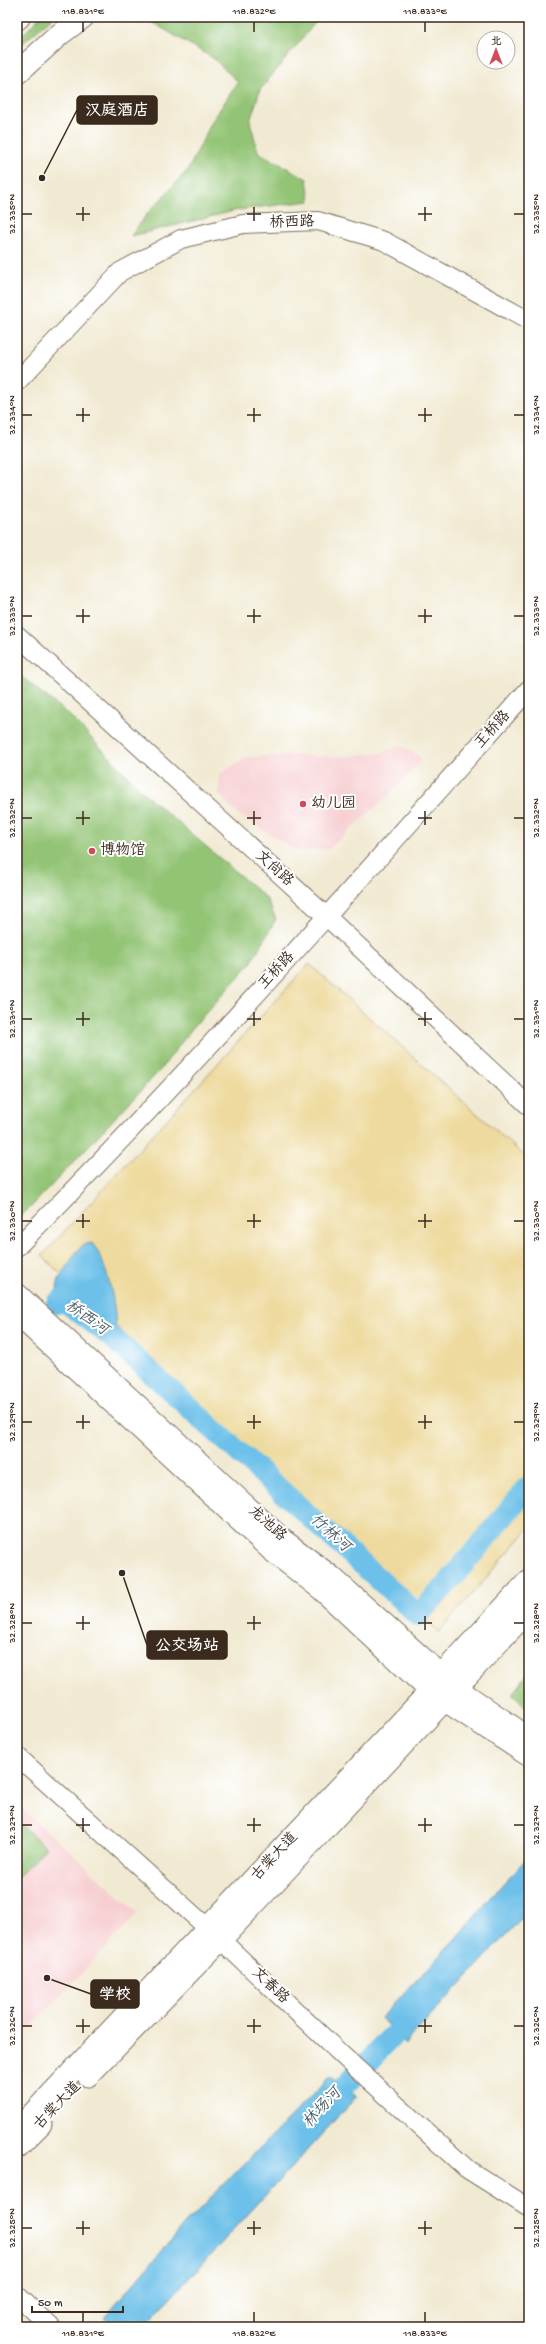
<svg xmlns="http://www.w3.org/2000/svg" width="546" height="2344" font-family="'Gochi Hand','LXGW WenKai TC',sans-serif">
	<rect width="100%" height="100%" fill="#fff"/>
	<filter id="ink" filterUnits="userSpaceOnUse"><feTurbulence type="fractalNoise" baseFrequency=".025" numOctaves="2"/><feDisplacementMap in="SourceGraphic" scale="8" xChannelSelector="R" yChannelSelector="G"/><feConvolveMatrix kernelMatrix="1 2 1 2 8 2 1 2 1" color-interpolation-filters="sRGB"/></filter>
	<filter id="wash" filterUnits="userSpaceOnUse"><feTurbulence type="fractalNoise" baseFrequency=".012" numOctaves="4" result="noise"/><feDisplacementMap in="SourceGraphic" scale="16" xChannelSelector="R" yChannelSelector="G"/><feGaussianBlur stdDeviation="0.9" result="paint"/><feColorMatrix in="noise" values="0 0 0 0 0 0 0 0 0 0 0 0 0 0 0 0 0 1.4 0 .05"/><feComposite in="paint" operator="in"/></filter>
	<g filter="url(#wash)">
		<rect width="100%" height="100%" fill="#f1ead3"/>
		<!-- built -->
		<path fill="#f7cfd1" d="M 400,745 L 423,759 L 388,796 L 329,849 L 296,851 L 235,812 L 219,794 L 219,774 L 248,757 L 299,755 L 336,757 L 380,753 Z
			M 17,1804 L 138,1913 L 17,2042 Z"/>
		<!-- green -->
		<path fill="#93c474" stroke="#677749" d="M 40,17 L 53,17 L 17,48 L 17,41 Z
			M 143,17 L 320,17 L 260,90 L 250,121 L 258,152 L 307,179 L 310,201 L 238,210 L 131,236 L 147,214 L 188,170 L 213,120 L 238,82 L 213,58 Z
			M 17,673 L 70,716 L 145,794 L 266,898 L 276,919 L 251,963 L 194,1026 L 161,1069 L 30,1208 L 17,1218 Z
			M 529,1672 L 529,1710 L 512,1694 Z
			M 17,1821 L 46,1847 L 17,1878 Z"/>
		<!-- sand -->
		<path fill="#eeda9e" stroke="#94825e" d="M 309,964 L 529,1160 L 529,1528 L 439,1632 L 42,1256 Z"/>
		<!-- water -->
		<path fill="#6cc0e9" stroke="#547584" d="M 92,1243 C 107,1261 120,1316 114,1339 L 90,1327 L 62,1299 L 57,1288 L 59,1279 L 77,1251 L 85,1244 Z
			M 529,1856 L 529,1910 L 405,2044 L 381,2017 L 458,1937 L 498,1889 Z
			M 331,2076 L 357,2096 L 168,2301 L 142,2327 L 115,2327 L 104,2318 L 187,2222 Z"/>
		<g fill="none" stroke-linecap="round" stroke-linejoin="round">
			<!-- river -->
			<path stroke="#6cc0e9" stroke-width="22" d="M 57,1303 L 62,1299 L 114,1339 L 418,1615 L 447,1584 L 529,1486
				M 323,2109 L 415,2012"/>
		</g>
	</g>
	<g filter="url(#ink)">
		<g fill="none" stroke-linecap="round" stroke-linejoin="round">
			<!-- tertiary casing -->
			<g stroke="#7b6d5d" stroke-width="20">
				<path id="tertiary" d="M 17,382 L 120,272 L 181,239 L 243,224 L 318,221 L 384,241 L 529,321
					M 17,635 L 327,917 L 529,1106
					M 17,1247 C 195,1068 361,878 529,689
					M 17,1756 L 221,1940 L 343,2056 L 467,2169 L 529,2208
					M 17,2295 L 51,2327"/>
			</g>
			<!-- secondary casing -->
			<g stroke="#7b6d5d" stroke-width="23">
				<path id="secondary" d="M 17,1294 L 282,1539 L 332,1577 L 455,1687 L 529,1738
					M 17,1314 L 272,1551 L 322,1590 L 430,1691 L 529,1756
					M 88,2076 L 221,1940 L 529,1610
					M 17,2130 L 430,1691 L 441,1675 L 529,1580
					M 17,2148 L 41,2124"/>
			</g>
			<!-- trunk casing -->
			<g stroke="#7b6d5d" stroke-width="24">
				<path id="trunk" d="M 17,19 L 19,17
					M 17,73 L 59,35 L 83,17"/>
			</g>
			<!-- tertiary -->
			<use href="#tertiary" stroke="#fff" stroke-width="18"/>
			<!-- secondary -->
			<use href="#secondary" stroke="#fff" stroke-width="21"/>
			<!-- trunk -->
			<use href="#trunk" stroke="#fff" stroke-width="22"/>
		</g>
	</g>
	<!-- ticks -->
	<path fill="none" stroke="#3b2a1e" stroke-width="1.5" d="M 83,22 L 83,32M 254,22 L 254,32M 425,22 L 425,32M 83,207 L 83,221M 254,207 L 254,221M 425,207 L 425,221M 22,214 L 32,214M 76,214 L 90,214M 247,214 L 261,214M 418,214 L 432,214M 514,214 L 524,214M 83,408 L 83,422M 254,408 L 254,422M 425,408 L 425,422M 22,415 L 32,415M 76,415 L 90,415M 247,415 L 261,415M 418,415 L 432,415M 514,415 L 524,415M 83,609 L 83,623M 254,609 L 254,623M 425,609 L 425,623M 22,616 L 32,616M 76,616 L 90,616M 247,616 L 261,616M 418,616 L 432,616M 514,616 L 524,616M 83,811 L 83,825M 254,811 L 254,825M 425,811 L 425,825M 22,818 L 32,818M 76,818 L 90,818M 247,818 L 261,818M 418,818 L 432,818M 514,818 L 524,818M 83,1012 L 83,1026M 254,1012 L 254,1026M 425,1012 L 425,1026M 22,1019 L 32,1019M 76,1019 L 90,1019M 247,1019 L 261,1019M 418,1019 L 432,1019M 514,1019 L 524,1019M 83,1214 L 83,1228M 254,1214 L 254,1228M 425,1214 L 425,1228M 22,1221 L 32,1221M 76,1221 L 90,1221M 247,1221 L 261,1221M 418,1221 L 432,1221M 514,1221 L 524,1221M 83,1415 L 83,1429M 254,1415 L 254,1429M 425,1415 L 425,1429M 22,1422 L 32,1422M 76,1422 L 90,1422M 247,1422 L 261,1422M 418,1422 L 432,1422M 514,1422 L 524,1422M 83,1616 L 83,1630M 254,1616 L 254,1630M 425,1616 L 425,1630M 22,1623 L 32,1623M 76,1623 L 90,1623M 247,1623 L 261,1623M 418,1623 L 432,1623M 514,1623 L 524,1623M 83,1818 L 83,1832M 254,1818 L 254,1832M 425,1818 L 425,1832M 22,1825 L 32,1825M 76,1825 L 90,1825M 247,1825 L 261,1825M 418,1825 L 432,1825M 514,1825 L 524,1825M 83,2019 L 83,2033M 254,2019 L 254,2033M 425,2019 L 425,2033M 22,2026 L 32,2026M 76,2026 L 90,2026M 247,2026 L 261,2026M 418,2026 L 432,2026M 514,2026 L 524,2026M 83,2221 L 83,2235M 254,2221 L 254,2235M 425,2221 L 425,2235M 22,2228 L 32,2228M 76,2228 L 90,2228M 247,2228 L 261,2228M 418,2228 L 432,2228M 514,2228 L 524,2228M 83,2312 L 83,2322M 254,2312 L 254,2322M 425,2312 L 425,2322"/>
	<!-- markers -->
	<g fill="#d1495b" stroke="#fff" stroke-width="1.5">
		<circle cx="303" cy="804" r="4"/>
		<circle cx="92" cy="851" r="4"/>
	</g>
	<g text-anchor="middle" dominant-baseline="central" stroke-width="4" stroke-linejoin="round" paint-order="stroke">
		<!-- street labels -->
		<g font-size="15" fill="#3b2a1e" stroke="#fff">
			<text transform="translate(292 223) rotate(-1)">桥西路</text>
			<text transform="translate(493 730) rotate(-48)">王桥路</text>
			<text transform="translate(274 869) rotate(42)">文尚路</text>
			<text transform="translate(277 971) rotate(-47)">王桥路</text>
			<text transform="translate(267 1524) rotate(42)">龙池路</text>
			<text transform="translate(275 1857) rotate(-47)">古棠大道</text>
			<text transform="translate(270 1986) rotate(44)">文春路</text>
			<text transform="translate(58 2106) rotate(-46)">古棠大道</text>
		</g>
		<!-- poi labels -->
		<g font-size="15" fill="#3b2a1e" stroke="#fff" text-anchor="start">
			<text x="311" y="804">幼儿园</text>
			<text x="100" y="851">博物馆</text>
		</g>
		<!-- water labels -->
		<g font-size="16" font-style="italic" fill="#4c5e65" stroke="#fff">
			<text transform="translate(86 1319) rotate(35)">桥西河</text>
			<text transform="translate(329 1534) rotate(42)">竹林河</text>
			<text transform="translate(323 2109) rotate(-47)">林场河</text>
		</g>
	</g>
	<!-- callouts -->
	<path fill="none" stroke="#3b2a1e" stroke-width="1.5" d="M42 178L77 110M122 1573L147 1645M47 1978L91 1994"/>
	<g fill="#3b2a1e" stroke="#fff" stroke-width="1.5">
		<circle cx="42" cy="178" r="4"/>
		<circle cx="122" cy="1573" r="4"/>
		<circle cx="47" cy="1978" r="4"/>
	</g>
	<g fill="#3b2a1e" stroke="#3b2a1e" stroke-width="1.5">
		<rect x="77" y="96" width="80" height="28" rx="4"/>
		<rect x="147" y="1631" width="80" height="28" rx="4"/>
		<rect x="91" y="1980" width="48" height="28" rx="4"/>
	</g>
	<g font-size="16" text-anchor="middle" font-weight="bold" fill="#fff">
		<text x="117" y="115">汉庭酒店</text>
		<text x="187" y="1650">公交场站</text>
		<text x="115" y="1999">学校</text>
	</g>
	<!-- margin -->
	<rect width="546" height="2344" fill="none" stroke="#fff" stroke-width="44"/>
	<!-- north arrow -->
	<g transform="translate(496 50)"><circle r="19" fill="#ffffff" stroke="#b1aaa5"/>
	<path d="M0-3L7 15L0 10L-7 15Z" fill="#d1495b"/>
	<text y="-6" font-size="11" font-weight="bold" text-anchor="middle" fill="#3b2a1e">北</text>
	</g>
	<!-- scale -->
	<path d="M32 2306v6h91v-6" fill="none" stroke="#3b2a1e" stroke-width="2"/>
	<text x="38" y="2306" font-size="12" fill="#3b2a1e" stroke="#ffffff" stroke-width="3" paint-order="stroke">50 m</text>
	<rect x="22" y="22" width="502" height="2300" fill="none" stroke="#3b2a1e" stroke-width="1.5"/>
	<g font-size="10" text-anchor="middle" fill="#3b2a1e">
		<text x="83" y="14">118.831°E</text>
		<text x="254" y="14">118.832°E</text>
		<text x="425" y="14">118.833°E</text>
		<text transform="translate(11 214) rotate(-90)" y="4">32.335°N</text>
		<text transform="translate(535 214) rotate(-90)" y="4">32.335°N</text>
		<text transform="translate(11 415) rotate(-90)" y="4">32.334°N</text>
		<text transform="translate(535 415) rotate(-90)" y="4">32.334°N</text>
		<text transform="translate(11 616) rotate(-90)" y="4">32.333°N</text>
		<text transform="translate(535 616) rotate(-90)" y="4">32.333°N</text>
		<text transform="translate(11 818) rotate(-90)" y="4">32.332°N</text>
		<text transform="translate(535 818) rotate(-90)" y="4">32.332°N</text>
		<text transform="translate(11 1019) rotate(-90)" y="4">32.331°N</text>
		<text transform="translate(535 1019) rotate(-90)" y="4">32.331°N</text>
		<text transform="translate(11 1221) rotate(-90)" y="4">32.330°N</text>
		<text transform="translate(535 1221) rotate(-90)" y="4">32.330°N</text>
		<text transform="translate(11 1422) rotate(-90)" y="4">32.329°N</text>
		<text transform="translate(535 1422) rotate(-90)" y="4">32.329°N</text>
		<text transform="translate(11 1623) rotate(-90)" y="4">32.328°N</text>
		<text transform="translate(535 1623) rotate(-90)" y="4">32.328°N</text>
		<text transform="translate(11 1825) rotate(-90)" y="4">32.327°N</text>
		<text transform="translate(535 1825) rotate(-90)" y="4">32.327°N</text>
		<text transform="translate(11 2026) rotate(-90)" y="4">32.326°N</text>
		<text transform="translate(535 2026) rotate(-90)" y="4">32.326°N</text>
		<text transform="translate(11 2228) rotate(-90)" y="4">32.325°N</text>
		<text transform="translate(535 2228) rotate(-90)" y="4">32.325°N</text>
		<text x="83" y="2336">118.831°E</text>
		<text x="254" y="2336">118.832°E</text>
		<text x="425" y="2336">118.833°E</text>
	</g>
</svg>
